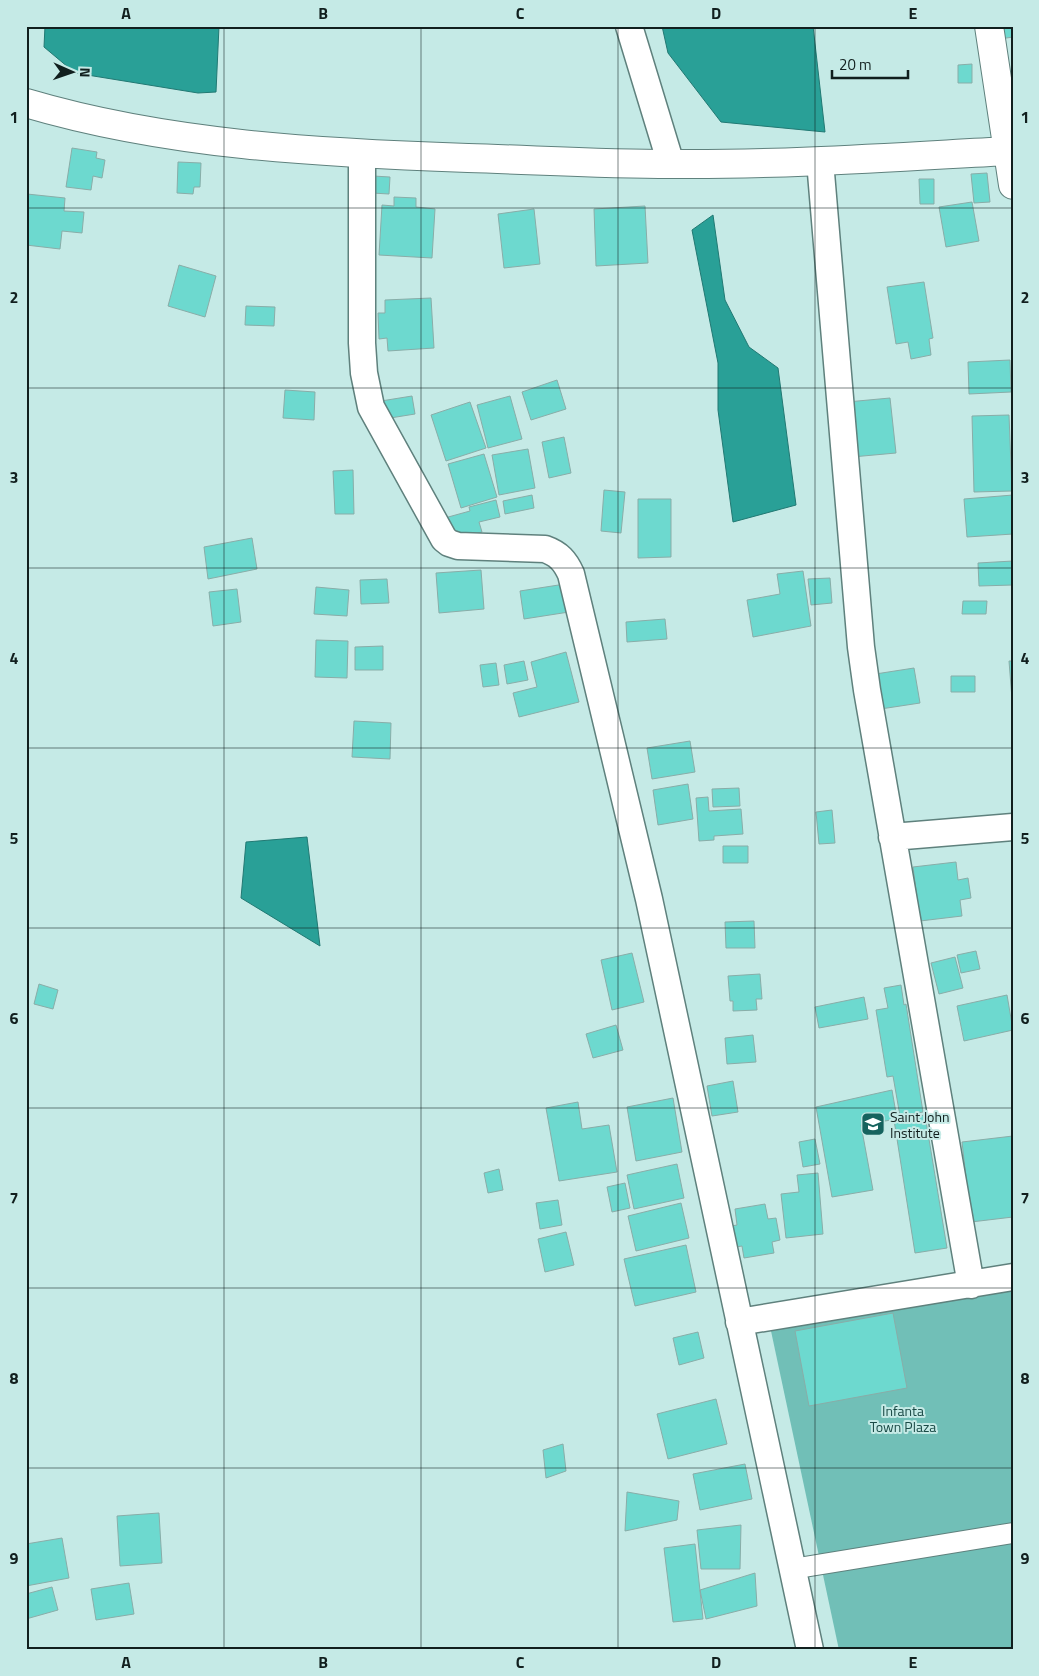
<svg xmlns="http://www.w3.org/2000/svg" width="1039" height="1676" font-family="'Titillium Web',sans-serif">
	<rect width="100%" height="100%" fill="#c5eae6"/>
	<!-- green -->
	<path fill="#71bfb7" d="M 1013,1285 L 1013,1650 L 839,1650 L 771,1331 Z"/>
	<!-- water -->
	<path fill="#29a097" stroke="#227973" d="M 45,26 L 219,26 L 216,92 L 198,93 L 75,73 L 44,47 Z
		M 662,26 L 813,26 L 825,132 L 721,122 L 668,53 Z
		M 713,215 L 725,300 L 749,347 L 778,368 L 796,505 L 733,522 L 718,410 L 718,363 L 692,230 Z
		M 307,837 L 320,946 L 241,898 L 246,842 Z"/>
	<!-- building -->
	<path fill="#6dd9cf" stroke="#89ada8" d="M 998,26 L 1013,26 L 1013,37 L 1000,39 Z
		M 972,64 L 972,83 L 958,83 L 958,65 Z
		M 72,148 L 97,152 L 96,158 L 105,160 L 102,178 L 93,176 L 91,190 L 66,187 Z
		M 178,162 L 201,163 L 200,187 L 194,187 L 193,194 L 177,193 Z
		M 987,173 L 990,202 L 974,203 L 971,174 Z
		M 373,176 L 390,177 L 389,194 L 372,193 Z
		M 919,179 L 934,179 L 934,204 L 920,204 Z
		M 27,194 L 65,198 L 64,211 L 84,212 L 82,233 L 62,231 L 60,249 L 26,245 Z
		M 394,197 L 416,198 L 416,207 L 435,209 L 432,258 L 379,255 L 382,205 L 394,206 Z
		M 972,202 L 979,241 L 946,247 L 939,207 Z
		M 645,206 L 648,263 L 596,266 L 594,209 Z
		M 534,209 L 540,264 L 504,268 L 498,214 Z
		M 179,265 L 216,276 L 205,317 L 168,306 Z
		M 924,282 L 933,338 L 929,339 L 931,355 L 911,359 L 908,342 L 896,344 L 887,287 Z
		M 431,298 L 434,348 L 388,351 L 387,338 L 379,339 L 378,313 L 385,313 L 385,300 Z
		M 246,306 L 275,307 L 274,326 L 245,325 Z
		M 1010,360 L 1011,392 L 969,394 L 968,362 Z
		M 557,380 L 566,409 L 531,420 L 522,392 Z
		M 285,390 L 315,392 L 314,420 L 283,418 Z
		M 412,396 L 415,414 L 384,419 L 381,401 Z
		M 510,396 L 522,439 L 488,448 L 477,405 Z
		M 890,398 L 896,453 L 852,457 L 847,402 Z
		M 470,402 L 486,448 L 446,461 L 431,415 Z
		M 1009,415 L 1012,491 L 974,492 L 972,416 Z
		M 564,437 L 571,473 L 549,478 L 542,442 Z
		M 528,449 L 535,488 L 499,495 L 492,455 Z
		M 484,454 L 497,497 L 461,508 L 448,464 Z
		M 353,470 L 354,514 L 335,514 L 333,471 Z
		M 604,490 L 625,492 L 621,533 L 601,531 Z
		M 532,495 L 534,508 L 505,514 L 503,501 Z
		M 1013,495 L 1013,534 L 967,537 L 964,499 Z
		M 638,499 L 671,499 L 671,557 L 638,558 Z
		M 496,500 L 500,517 L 479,522 L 482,532 L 447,541 L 441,519 L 470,511 L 469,507 Z
		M 252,538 L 257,569 L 208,579 L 204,547 Z
		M 1013,561 L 1013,585 L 979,586 L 978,563 Z
		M 481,570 L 484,609 L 439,613 L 436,573 Z
		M 803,571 L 811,626 L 753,637 L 747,600 L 780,594 L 777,574 Z
		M 830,578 L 832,603 L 811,605 L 808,579 Z
		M 387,579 L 389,603 L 361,604 L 360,580 Z
		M 565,584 L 569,612 L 524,619 L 520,591 Z
		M 316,587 L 349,590 L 347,616 L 314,614 Z
		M 237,589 L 241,622 L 213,626 L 209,592 Z
		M 963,601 L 987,601 L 986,614 L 962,614 Z
		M 665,619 L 667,639 L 627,642 L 626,622 Z
		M 316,640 L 348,641 L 347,678 L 315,677 Z
		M 383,646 L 383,670 L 355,670 L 355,647 Z
		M 566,652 L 579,702 L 519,717 L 513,693 L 537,687 L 531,662 Z
		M 524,661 L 528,680 L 507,684 L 504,665 Z
		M 1009,661 L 1013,661 L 1013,699 L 1012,699 Z
		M 496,663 L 499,685 L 483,687 L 480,665 Z
		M 914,668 L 920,703 L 874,710 L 869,675 Z
		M 951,676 L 975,676 L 975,692 L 951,692 Z
		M 354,721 L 391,723 L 390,759 L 352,757 Z
		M 690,741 L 695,772 L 652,779 L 647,748 Z
		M 688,784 L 693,819 L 658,825 L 653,790 Z
		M 739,788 L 740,806 L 713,807 L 712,789 Z
		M 708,797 L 709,811 L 741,809 L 743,834 L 714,836 L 714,840 L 699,841 L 696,798 Z
		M 832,810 L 835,843 L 819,844 L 816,812 Z
		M 723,846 L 748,846 L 748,863 L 723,863 Z
		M 956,862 L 958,880 L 968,878 L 971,898 L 960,900 L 962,916 L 920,921 L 913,867 Z
		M 754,921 L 755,948 L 726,948 L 725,922 Z
		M 976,951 L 980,969 L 961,973 L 957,955 Z
		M 632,953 L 644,1002 L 612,1010 L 601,960 Z
		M 955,957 L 963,988 L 939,994 L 931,963 Z
		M 760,974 L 762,999 L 756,999 L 757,1010 L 733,1011 L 733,1001 L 730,1001 L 728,976 Z
		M 39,984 L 58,990 L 53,1009 L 34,1004 Z
		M 901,985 L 904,1005 L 906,1004 L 923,1112 L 900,1116 L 893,1076 L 887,1077 L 876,1010 L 888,1008 L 884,988 Z
		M 1007,995 L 1013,1030 L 964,1041 L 957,1006 Z
		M 864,997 L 868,1019 L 819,1028 L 815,1007 Z
		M 616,1025 L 623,1050 L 593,1058 L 586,1034 Z
		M 753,1035 L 756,1062 L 727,1064 L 725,1038 Z
		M 733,1081 L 738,1112 L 712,1116 L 707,1086 Z
		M 892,1090 L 897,1119 L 861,1125 L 873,1190 L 832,1197 L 816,1107 Z
		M 673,1098 L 682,1152 L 636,1161 L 627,1107 Z
		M 578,1102 L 582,1129 L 609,1125 L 617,1172 L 559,1181 L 546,1108 Z
		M 925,1115 L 947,1248 L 915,1253 L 894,1120 Z
		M 1013,1136 L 1013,1217 L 971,1222 L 962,1142 Z
		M 815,1139 L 820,1164 L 803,1167 L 799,1142 Z
		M 677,1164 L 684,1198 L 634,1209 L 627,1175 Z
		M 499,1169 L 503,1190 L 488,1193 L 484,1173 Z
		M 818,1173 L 823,1234 L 786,1238 L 781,1194 L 799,1192 L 797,1175 Z
		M 625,1183 L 630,1208 L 612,1212 L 607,1187 Z
		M 558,1200 L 562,1225 L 540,1229 L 536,1203 Z
		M 681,1203 L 689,1238 L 636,1251 L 628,1216 Z
		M 765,1204 L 768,1219 L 776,1218 L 780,1240 L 772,1242 L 774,1253 L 744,1258 L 742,1246 L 730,1248 L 726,1227 L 737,1225 L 735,1209 Z
		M 566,1232 L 574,1265 L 545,1272 L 538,1239 Z
		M 686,1245 L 696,1292 L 635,1306 L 624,1259 Z
		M 893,1313 L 907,1388 L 809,1406 L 795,1331 Z
		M 698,1332 L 704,1358 L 679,1365 L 673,1338 Z
		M 716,1399 L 727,1444 L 668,1459 L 657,1414 Z
		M 563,1444 L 566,1471 L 546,1478 L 543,1450 Z
		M 745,1464 L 752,1499 L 700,1510 L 693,1474 Z
		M 627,1492 L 679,1501 L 677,1520 L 625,1531 Z
		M 159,1513 L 162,1563 L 120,1566 L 117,1516 Z
		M 741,1525 L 740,1569 L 701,1569 L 697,1530 Z
		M 62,1538 L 69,1578 L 26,1586 L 26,1544 Z
		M 695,1544 L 703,1619 L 673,1622 L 664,1548 Z
		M 755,1573 L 757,1606 L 706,1619 L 700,1590 Z
		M 129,1583 L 134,1614 L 96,1620 L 91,1589 Z
		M 52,1587 L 58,1610 L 26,1619 L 26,1594 Z"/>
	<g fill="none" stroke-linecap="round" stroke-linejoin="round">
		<!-- pedestrian casing -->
		<g stroke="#5f817d" stroke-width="22">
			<path id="pedestrian" d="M 792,1569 L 1013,1533"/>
		</g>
		<!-- minor casing -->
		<g stroke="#5f817d" stroke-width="29">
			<path id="minor" d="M 629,26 L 671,164
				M 362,154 L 362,343 L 364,373 L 371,407 L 444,539 L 449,543 L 458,546 L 545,549 C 559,554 565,561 571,574 L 649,899 L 810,1650
				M 820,161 L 861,647 L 867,690 L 971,1285
				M 892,837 L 1013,827
				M 739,1322 L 1013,1277"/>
		</g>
		<!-- tertiary casing -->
		<g stroke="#5f817d" stroke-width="30">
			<path id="tertiary" d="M 989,26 L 1013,185
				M 26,103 C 168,145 321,153 468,158 C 536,160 603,164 671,164 C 784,165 896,157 1008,151"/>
		</g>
		<!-- pedestrian -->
		<use href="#pedestrian" stroke="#fff" stroke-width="20"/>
		<!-- minor -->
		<use href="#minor" stroke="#fff" stroke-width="26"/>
		<!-- tertiary -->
		<use href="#tertiary" stroke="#fff" stroke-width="28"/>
	</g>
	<!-- grid -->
	<path fill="none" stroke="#111f1e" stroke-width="1" stroke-opacity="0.55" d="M 224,26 L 224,1650M 421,26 L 421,1650M 618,26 L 618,1650M 815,26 L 815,1650M 26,208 L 1013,208M 26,388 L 1013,388M 26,568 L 1013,568M 26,748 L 1013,748M 26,928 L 1013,928M 26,1108 L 1013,1108M 26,1288 L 1013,1288M 26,1468 L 1013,1468"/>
	<!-- icons -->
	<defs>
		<g id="school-square" transform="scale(1.25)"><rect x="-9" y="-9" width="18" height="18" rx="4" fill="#16635e" stroke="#c5eae6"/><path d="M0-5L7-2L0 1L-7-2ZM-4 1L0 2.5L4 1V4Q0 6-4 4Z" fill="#fff"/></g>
	</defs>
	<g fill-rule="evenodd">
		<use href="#school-square" x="873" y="1124"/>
	</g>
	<g text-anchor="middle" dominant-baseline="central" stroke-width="4" stroke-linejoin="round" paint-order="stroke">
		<!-- poi labels -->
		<g font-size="14" fill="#111f1e" stroke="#c5eae6" text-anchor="start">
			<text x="890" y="1116">Saint John<tspan x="890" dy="16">Institute</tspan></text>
		</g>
		<!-- park labels -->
		<g font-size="14" fill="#1a4a46" stroke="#c5eae6">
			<text x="903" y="1410">Infanta<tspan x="903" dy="16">Town Plaza</tspan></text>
		</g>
	</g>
	<!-- border -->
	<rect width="1039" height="1676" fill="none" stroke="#c5eae6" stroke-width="55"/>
	<!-- north arrow -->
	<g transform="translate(72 72) rotate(92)" stroke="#c5eae6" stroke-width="4" paint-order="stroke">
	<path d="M0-4L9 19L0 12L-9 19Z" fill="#111f1e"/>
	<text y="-8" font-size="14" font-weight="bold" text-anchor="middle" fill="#111f1e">N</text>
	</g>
	<!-- scale -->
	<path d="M832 70v8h76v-8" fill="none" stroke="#111f1e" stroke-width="2.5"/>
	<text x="839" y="70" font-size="15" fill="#111f1e" stroke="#c5eae6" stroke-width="4" paint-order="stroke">20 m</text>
	<rect x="28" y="28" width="984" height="1620" fill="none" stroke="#111f1e" stroke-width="2"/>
	<g font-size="16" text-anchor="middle" font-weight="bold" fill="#111f1e">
		<text x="126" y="19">A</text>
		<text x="323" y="19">B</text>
		<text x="520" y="19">C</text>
		<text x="716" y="19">D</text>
		<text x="913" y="19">E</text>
		<text x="14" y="123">1</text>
		<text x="1025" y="123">1</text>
		<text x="14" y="303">2</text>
		<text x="1025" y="303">2</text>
		<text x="14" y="483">3</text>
		<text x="1025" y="483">3</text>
		<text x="14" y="664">4</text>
		<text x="1025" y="664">4</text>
		<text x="14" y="844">5</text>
		<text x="1025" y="844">5</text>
		<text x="14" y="1024">6</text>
		<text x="1025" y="1024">6</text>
		<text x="14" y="1204">7</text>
		<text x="1025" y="1204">7</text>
		<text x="14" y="1384">8</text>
		<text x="1025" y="1384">8</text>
		<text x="14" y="1564">9</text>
		<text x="1025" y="1564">9</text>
		<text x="126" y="1668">A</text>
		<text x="323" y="1668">B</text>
		<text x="520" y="1668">C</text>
		<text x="716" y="1668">D</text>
		<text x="913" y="1668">E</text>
	</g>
</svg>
